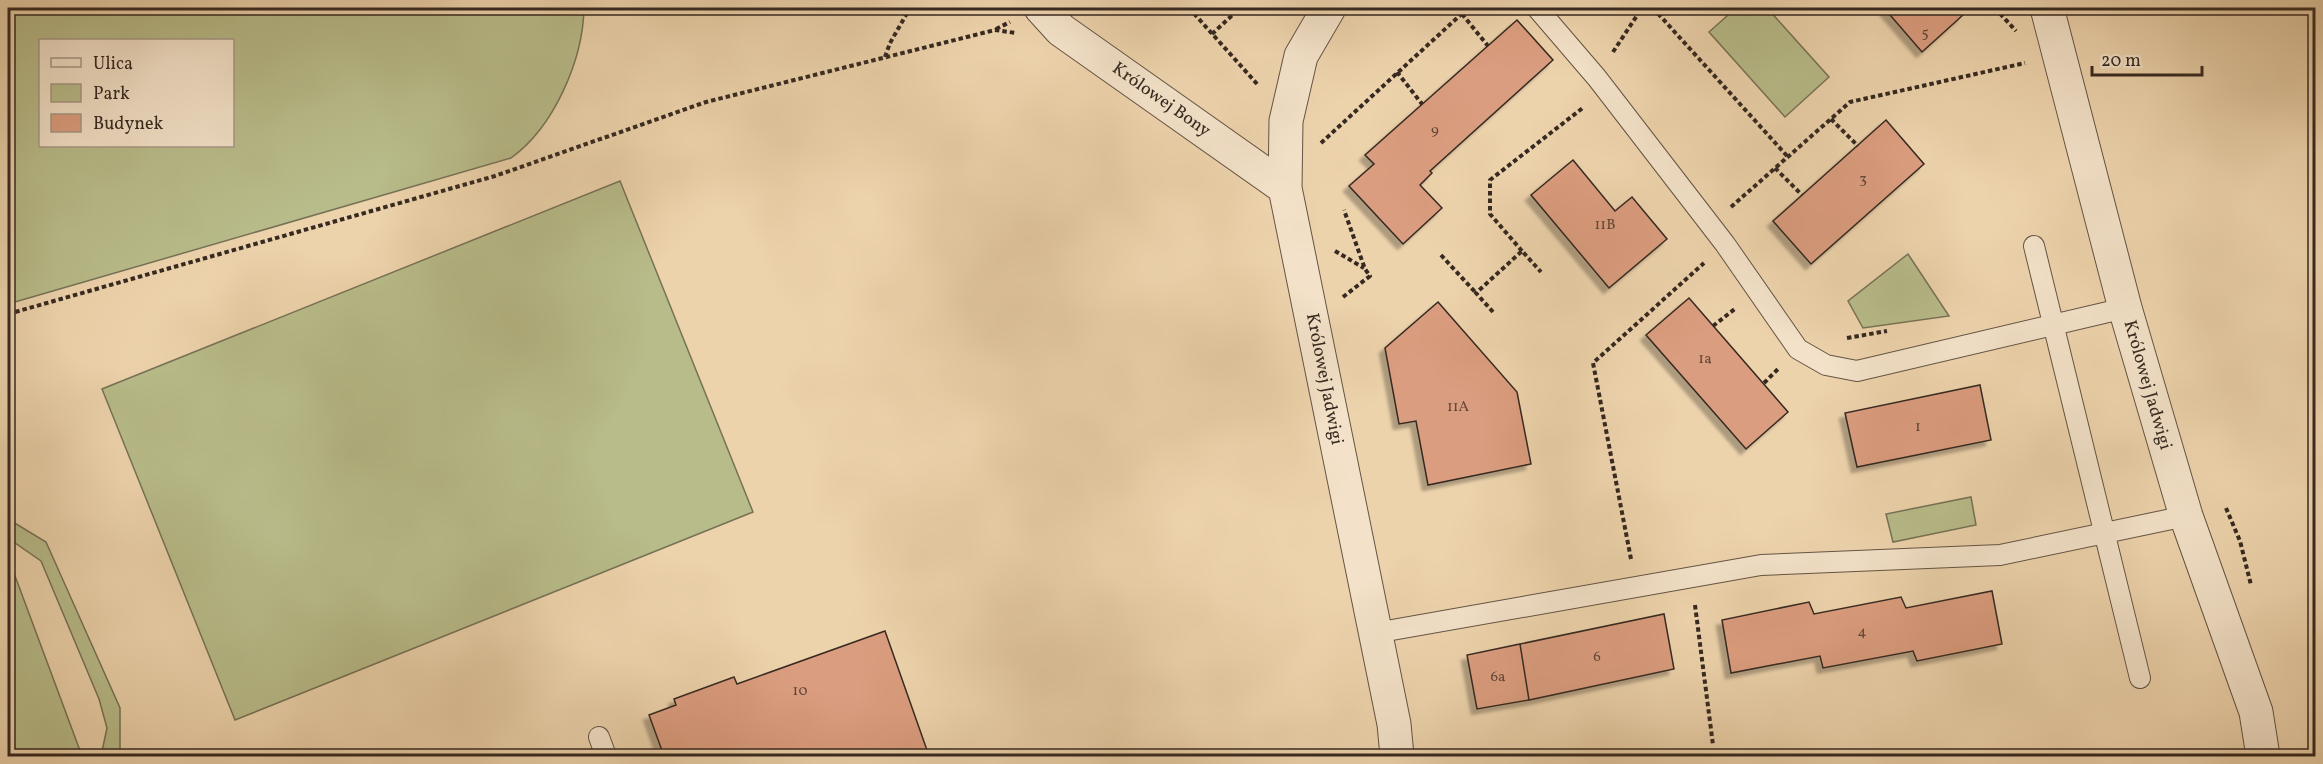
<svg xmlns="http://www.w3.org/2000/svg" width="2323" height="764" font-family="Vollkorn,serif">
	<defs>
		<filter id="shadow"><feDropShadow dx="-5.5" dy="5.5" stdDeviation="1.5" flood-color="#0004"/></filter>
	</defs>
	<rect width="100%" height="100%" fill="#edd3ac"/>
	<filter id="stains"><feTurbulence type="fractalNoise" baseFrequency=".00333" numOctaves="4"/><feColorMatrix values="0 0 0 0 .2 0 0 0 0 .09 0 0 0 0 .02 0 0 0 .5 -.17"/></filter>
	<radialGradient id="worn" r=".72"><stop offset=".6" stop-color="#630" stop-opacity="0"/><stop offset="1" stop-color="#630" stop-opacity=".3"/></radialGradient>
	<!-- green -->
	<path fill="#b8bc8a" stroke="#777256" stroke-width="1.5" fill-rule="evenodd" d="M 8,8 L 584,8 C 583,60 554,127 511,158 L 8,304 ZM 232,40 L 232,146 L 40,146 L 40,40 Z
		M 1736,8 L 1767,8 L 1829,77 L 1785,117 L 1709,32 Z
		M 620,181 L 753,512 L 235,720 L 102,389 Z
		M 1908,254 L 1949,316 L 1863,328 L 1848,301 Z
		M 1971,497 L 1976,525 L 1893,542 L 1886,514 Z
		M 8,519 L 46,542 L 120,708 L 120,756 L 101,756 L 107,728 L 99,699 L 41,561 L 8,538 Z
		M 8,557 L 82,756 L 8,756 Z"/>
	<!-- building -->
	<path fill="#db9d7f" stroke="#362921" stroke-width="1.5" filter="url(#shadow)" d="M 1884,8 L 1957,8 L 1963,15 L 1922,52 Z
		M 1517,20 L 1553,60 L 1430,171 L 1432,173 L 1420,185 L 1442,208 L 1403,244 L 1349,186 L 1374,164 L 1365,155 Z
		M 1886,120 L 1924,164 L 1811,264 L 1773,221 Z
		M 1573,160 L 1615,211 L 1632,197 L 1667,239 L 1609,288 L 1531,195 Z
		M 1689,298 L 1788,412 L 1746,449 L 1646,335 Z
		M 1438,302 L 1517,392 L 1531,464 L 1428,485 L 1416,421 L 1399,424 L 1385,348 Z
		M 1980,385 L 1991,440 L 1857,467 L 1845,413 Z
		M 1992,591 L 2002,644 L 1917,661 L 1913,651 L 1823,668 L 1820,656 L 1731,673 L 1722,620 L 1809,602 L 1814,614 L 1901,597 L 1906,608 Z
		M 1664,614 L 1674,669 L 1529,700 L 1520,644 Z
		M 885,631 L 928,753 L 917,756 L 664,756 L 649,715 L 676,705 L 674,699 L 734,677 L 737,684 Z
		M 1520,644 L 1529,700 L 1477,709 L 1467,655 Z"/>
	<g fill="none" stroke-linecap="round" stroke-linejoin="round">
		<!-- lane casing -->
		<g stroke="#645444" stroke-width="22">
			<path id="lane" d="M 1537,8 L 1597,78 L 1725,244 L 1798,349 L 1826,365 L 1857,371 L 2125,308
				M 2034,246 L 2140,678
				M 1375,633 L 1761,565 L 2000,555 L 2186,516
				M 599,737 L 606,756"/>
		</g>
		<!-- street casing -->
		<g stroke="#645444" stroke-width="35">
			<path id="street" d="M 1041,8 L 1061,30 L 1285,188
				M 1329,8 L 1301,56 L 1286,121 L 1285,188 L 1394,724 L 1397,756
				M 2047,8 L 2125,308 L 2186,516 L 2256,712 L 2263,756"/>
		</g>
		<!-- path -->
		<path stroke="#362921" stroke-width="4" stroke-dasharray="4.5 3" stroke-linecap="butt" d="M 1189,8 L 1258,85
			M 1653,8 L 1788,157
			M 1995,8 L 2016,31
			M 1462,14 L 1488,46
			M 996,29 L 1010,22
			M 1212,34 L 1240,8
			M 1613,52 L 1642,8
			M 885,57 L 890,43 L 910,8
			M 1397,72 L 1422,104
			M 1831,119 L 1858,146
			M 1321,143 L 1468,8
			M 1775,168 L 1802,195
			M 1731,207 L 1850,102 L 2025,63
			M 1335,251 L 1364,268
			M 1522,251 L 1490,214 L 1490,180 L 1584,107
			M 1441,255 L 1476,293
			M 1343,297 L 1370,276 L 1365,269 L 1344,210
			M 1493,312 L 1476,293 L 1522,251 L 1541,272
			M 8,314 L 495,176 L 706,102 L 995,30 L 1016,33
			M 1713,326 L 1736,308
			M 1847,338 L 1887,331
			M 1764,383 L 1779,368
			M 2226,508 L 2240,541 L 2251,585
			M 1631,559 L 1593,363 L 1704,263
			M 1695,605 L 1713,745"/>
		<!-- lane -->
		<use href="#lane" stroke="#f3e2c9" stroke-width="20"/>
		<!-- street -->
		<use href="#street" stroke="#f3e2c9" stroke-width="33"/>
	</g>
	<g text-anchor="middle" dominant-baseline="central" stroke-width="4.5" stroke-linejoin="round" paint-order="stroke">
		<!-- number labels -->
		<g font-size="15" fill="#5f4638">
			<text x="1925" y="33">5</text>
			<text x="1435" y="130">9</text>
			<text x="1863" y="179">3</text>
			<text x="1605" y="225">11B</text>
			<text x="1705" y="359">1a</text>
			<text x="1458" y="407">11A</text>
			<text x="1918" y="427">1</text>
			<text x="1862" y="632">4</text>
			<text x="1597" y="657">6</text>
			<text x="1498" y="677">6a</text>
			<text x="800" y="691">10</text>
		</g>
		<!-- street labels -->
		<g font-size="18" fill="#362921" stroke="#f3e2c9">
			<text transform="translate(1161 100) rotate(35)">Królowej Bony</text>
			<text transform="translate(1324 379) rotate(79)">Królowej Jadwigi</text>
			<text transform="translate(2147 385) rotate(74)">Królowej Jadwigi</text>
		</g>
	</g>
	<!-- margin -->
	<rect width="2323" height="764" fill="none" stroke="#edd3ac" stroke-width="30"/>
	<rect x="9" y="9" width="2305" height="746" fill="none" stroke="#362921" stroke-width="3"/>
	<rect x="15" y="15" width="2293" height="734" fill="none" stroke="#362921" stroke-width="1.5"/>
	<!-- legend -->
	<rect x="39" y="39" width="195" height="108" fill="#f3e2c9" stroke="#a79886" stroke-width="1.5"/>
	<rect x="51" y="58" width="30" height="9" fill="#f3e2c9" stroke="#a79886" stroke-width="1.5"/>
	<text x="93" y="69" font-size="18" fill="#362921">Ulica</text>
	<rect x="51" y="84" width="30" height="18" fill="#b8bc8a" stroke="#a79886" stroke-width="1.5"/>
	<text x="93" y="99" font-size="18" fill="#362921">Park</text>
	<rect x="51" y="114" width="30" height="18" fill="#db9d7f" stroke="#a79886" stroke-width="1.5"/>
	<text x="93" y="129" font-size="18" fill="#362921">Budynek</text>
	<!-- scale -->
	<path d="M2092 66v9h110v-9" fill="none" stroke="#362921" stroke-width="3"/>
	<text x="2101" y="66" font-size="18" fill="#362921" stroke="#f3e2c9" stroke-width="4.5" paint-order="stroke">20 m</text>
	<rect width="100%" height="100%" filter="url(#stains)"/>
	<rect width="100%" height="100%" fill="url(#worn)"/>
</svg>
